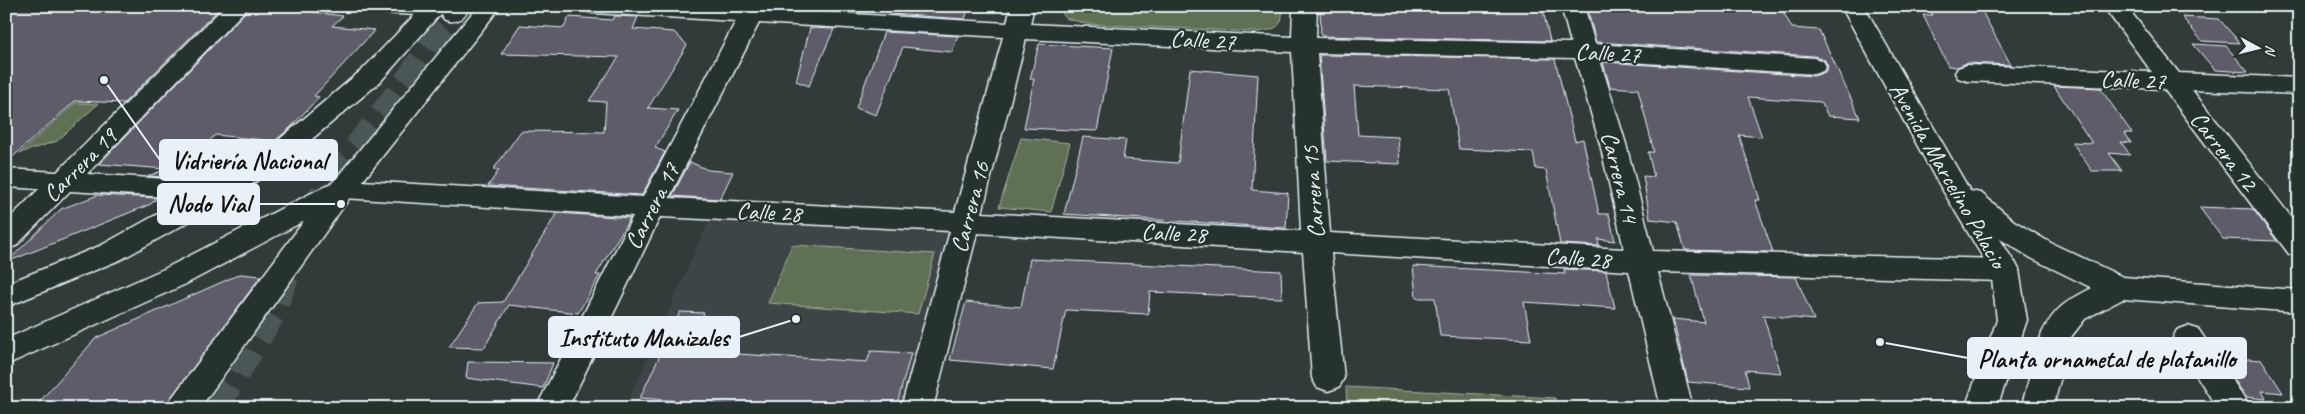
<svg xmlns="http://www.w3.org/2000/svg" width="2305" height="414" font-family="Caveat,sans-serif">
	<rect width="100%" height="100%" fill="#313b39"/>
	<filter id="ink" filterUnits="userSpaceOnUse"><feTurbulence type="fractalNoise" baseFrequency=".02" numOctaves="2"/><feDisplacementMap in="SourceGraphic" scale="10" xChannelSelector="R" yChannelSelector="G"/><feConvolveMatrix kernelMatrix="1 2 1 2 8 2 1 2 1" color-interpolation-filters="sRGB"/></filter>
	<g filter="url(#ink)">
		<!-- built -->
		<path fill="#3e4547" d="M 710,218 L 950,229 L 905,408 L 625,408 Z"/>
		<!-- green -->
		<path fill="#607052" stroke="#a4b0a5" d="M 1061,6 L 1283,6 C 1282,28 1278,29 1257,32 L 1088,24 L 1065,18 L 1061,10 Z
			M 75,103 L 98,104 L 57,141 L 20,153 Z
			M 1021,138 L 1070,143 L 1051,212 L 999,207 Z
			M 792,245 L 935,254 L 918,314 L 768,303 Z
			M 1346,387 L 1555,398 L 1557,408 L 1347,408 Z"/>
		<!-- building -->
		<path fill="#5d5c67" stroke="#e8f1f8" d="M 6,6 L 222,6 L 124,103 L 75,101 L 6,163 Z
			M 251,6 L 309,6 L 305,11 L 343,16 L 332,26 L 375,30 L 314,96 L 319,97 L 290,128 L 275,141 L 215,135 L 176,178 L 148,176 L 167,169 L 99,164 Z
			M 816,6 L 844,6 L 842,12 L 815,10 Z
			M 894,6 L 969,6 L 965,19 L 890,14 Z
			M 1320,6 L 1542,6 L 1550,41 L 1321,36 Z
			M 1625,6 L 1780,6 L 1792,28 L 1819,30 L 1860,118 L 1828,116 L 1821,102 L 1748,97 L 1762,137 L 1739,135 L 1760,200 L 1755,200 L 1773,252 L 1685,250 L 1677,222 L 1650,219 L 1643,176 L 1654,177 L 1648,152 L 1654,152 L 1638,89 L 1610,87 L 1603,62 L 1814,76 L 1825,72 L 1828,67 L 1825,60 L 1814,56 L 1596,42 L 1587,7 L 1625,9 Z
			M 1932,6 L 1979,6 L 2011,65 L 1967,63 L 1957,67 L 1948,66 L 1923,15 L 1932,15 Z
			M 615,16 L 638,17 L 633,29 L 674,32 L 687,45 L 648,108 L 678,110 L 655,148 L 665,152 L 642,195 L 488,186 L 499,170 L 493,170 L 521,131 L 604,132 L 606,102 L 589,101 L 619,57 L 501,54 L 520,25 L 564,28 L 569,17 L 612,20 Z
			M 2182,17 L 2219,19 L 2240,43 L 2202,41 Z
			M 810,28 L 834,29 L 809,86 L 796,81 Z
			M 884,32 L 958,36 L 952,52 L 903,47 L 876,115 L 856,108 Z
			M 1039,44 L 1113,48 L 1097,131 L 1024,128 L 1034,79 L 1030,79 Z
			M 2193,44 L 2226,46 L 2248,72 L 2215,70 Z
			M 1322,55 L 1555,59 L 1575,141 L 1583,139 L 1599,214 L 1609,214 L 1615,241 L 1598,239 L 1599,246 L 1560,244 L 1546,170 L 1536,169 L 1533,152 L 1459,149 L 1449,89 L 1354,86 L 1358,135 L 1398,137 L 1400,164 L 1327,161 L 1319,56 Z
			M 1190,69 L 1258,75 L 1252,190 L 1288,193 L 1286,228 L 1064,214 L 1083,137 L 1126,140 L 1123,159 L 1178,163 Z
			M 2054,86 L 2100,88 L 2132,133 L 2125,133 L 2131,143 L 2121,142 L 2130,155 L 2109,153 L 2122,171 L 2092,171 L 2072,142 L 2092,143 Z
			M 690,162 L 708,170 L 733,172 L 720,199 L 672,196 Z
			M 98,195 L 157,198 L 151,204 L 7,262 L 61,209 Z
			M 2199,207 L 2253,209 L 2277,241 L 2223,239 Z
			M 557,213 L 630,218 L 596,275 L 600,275 L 578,313 L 509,305 L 484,348 L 449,347 L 478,303 L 503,302 Z
			M 1030,259 L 1281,271 L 1282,298 L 1150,292 L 1148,314 L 1066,310 L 1053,369 L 950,360 L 966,302 L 1021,307 Z
			M 1413,266 L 1565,274 L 1564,269 L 1606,271 L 1615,308 L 1524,302 L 1531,340 L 1440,336 L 1435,298 L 1416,298 Z
			M 240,274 L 261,276 L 164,408 L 34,408 L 96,338 Z
			M 1691,275 L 1796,277 L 1814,320 L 1763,315 L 1781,373 L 1745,370 L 1749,387 L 1688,382 L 1673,319 L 1704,322 Z
			M 680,312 L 704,313 L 688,351 L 867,362 L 871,351 L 911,353 L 896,408 L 775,408 L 640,398 Z
			M 2219,357 L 2262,360 L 2283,393 L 2262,391 L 2266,399 L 2246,397 Z
			M 468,362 L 553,363 L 543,388 L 466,378 Z"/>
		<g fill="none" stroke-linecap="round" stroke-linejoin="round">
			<!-- major-tunnel -->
			<path stroke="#4c5656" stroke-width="27" stroke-dasharray="27 14" stroke-linecap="butt" d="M 311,216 L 325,190 L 402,89 L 453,15
				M 215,408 L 272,314 L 290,264"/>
			<!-- minor casing -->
			<g stroke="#e8f1f8" stroke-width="3">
				<path id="minor" d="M 225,6 L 249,6 L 87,174 L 183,180 L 225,180 L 235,182 L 239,189 L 235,196 L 225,198 L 183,198 L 70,191 L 16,246 L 6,249 L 6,222 L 39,189 L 6,187 L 6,169 L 57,172 Z
					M 371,6 L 444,6 L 446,9 L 442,14 L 434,16 L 382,13 L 374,11 Z
					M 582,6 L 743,8 L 767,6 L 766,9 L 1007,23 L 1011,6 L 1034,6 L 1030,24 L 1292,37 L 1293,6 L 1317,6 L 1316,38 L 1571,43 L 1561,6 L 1584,6 L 1595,44 L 1814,58 L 1823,61 L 1826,66 L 1823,71 L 1814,74 L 1600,60 L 1626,144 L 1653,251 L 2005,259 L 2015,262 L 2019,270 L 2015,278 L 2005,281 L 1658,272 L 1693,408 L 1661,408 L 1629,271 L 1331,253 L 1344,378 L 1339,387 L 1328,391 L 1317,387 L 1312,378 L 1303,252 L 977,233 L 933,408 L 901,408 L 950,231 L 660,217 L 568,408 L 536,408 L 633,216 L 343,198 L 333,196 L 329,189 L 333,182 L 343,180 L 643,197 L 736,21 L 593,13 L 585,11 ZM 759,23 L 1003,37 L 955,212 L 669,198 ZM 1026,39 L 1292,52 L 1301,231 L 982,213 ZM 1317,53 L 1575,58 L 1600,144 L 1624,249 L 1330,233 Z
					M 2103,6 L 2126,6 L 2179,73 L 2299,78 L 2299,94 L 2192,90 L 2299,227 L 2299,257 L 2289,254 L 2164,89 L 1967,81 L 1958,78 L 1955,73 L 1958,68 L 1967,65 L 2152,72 Z
					M 2188,326 L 2199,330 L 2251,408 L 2217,408 L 2173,338 L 2177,330 Z"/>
			</g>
			<!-- major casing -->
			<g stroke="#e8f1f8" stroke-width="3">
				<path id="major" d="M 423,6 L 447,6 L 381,81 L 293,155 L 235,196 L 122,259 L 6,307 L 6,284 L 102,245 L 215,182 L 275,143 L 363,69 Z
					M 448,6 L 471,6 C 463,18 459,24 445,20 L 441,15 Z
					M 478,6 L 501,6 L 351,196 L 200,408 L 166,408 L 171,399 L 304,221 L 186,284 L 6,365 L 6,339 L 166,268 L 333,182 Z
					M 1841,6 L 1864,6 L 1970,191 L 1981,193 L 2014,221 L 2051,243 L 2123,277 L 2299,290 L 2299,312 L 2123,299 L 2085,319 L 2071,337 L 2053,408 L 2021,408 L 2042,333 C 2056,306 2067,301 2092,288 L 2031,258 L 2000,239 L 2019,270 L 2027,320 L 1997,408 L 1965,408 L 1997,320 L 1991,271 L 1933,174 Z"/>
			</g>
			<!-- minor -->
			<use href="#minor" fill="#26332d" fill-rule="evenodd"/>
			<!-- major -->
			<use href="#major" fill="#26332d" fill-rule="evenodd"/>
		</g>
	</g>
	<g text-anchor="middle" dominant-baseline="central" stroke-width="4.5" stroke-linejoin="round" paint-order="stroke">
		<!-- street labels -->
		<g font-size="24" fill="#e8f1f8" stroke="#26332d">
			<text transform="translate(1203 40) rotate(3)">Calle 27</text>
			<text transform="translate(1608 53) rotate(3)">Calle 27</text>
			<text transform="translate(2133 80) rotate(2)">Calle 27</text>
			<text transform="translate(2224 151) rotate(52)">Carrera 12</text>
			<text transform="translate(80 165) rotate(-45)">Carrera 19</text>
			<text transform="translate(1948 175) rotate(60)">Avenida Marcelino Palacio</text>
			<text transform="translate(1620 177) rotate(76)">Carrera 14</text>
			<text transform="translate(1313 192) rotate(-94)">Carrera 15</text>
			<text transform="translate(652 206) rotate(-63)">Carrera 17</text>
			<text transform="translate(970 207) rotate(-75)">Carrera 16</text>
			<text transform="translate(769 212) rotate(3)">Calle 28</text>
			<text transform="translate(1174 233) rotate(3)">Calle 28</text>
			<text transform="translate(1578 258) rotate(4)">Calle 28</text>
		</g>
	</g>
	<!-- callouts -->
	<path fill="none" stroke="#e8f1f8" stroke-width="2" d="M104 80L160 160M341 204L259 204M796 319L739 337M1880 342L1968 358"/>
	<g fill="#e8f1f8" stroke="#26332d" stroke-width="2">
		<circle cx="104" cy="80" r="5"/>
		<circle cx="341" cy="204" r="5"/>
		<circle cx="796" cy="319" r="5"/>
		<circle cx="1880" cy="342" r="5"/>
	</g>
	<g fill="#e8f1f8" stroke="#e8f1f8" stroke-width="2">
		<rect x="160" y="140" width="177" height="40" rx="5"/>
		<rect x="158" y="184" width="101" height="40" rx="5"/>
		<rect x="549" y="317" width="190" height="40" rx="5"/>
		<rect x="1968" y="338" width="278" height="40" rx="5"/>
	</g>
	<g font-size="25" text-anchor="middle" font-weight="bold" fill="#111">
		<text x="249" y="169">Vidriería Nacional</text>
		<text x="209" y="212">Nodo Vial</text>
		<text x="644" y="346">Instituto Manizales</text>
		<text x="2107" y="367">Planta ornametal de platanillo</text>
	</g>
	<!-- margin -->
	<rect width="2305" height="414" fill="none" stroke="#26332d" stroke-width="25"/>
	<rect x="12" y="12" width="2280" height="389" fill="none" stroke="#e8f1f8" stroke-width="2" filter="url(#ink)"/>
	<!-- north arrow -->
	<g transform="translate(2258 48) rotate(97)" stroke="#26332d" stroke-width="4" paint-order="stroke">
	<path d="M0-4L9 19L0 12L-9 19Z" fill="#e8f1f8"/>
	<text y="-8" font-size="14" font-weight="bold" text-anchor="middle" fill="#e8f1f8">N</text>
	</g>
</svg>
